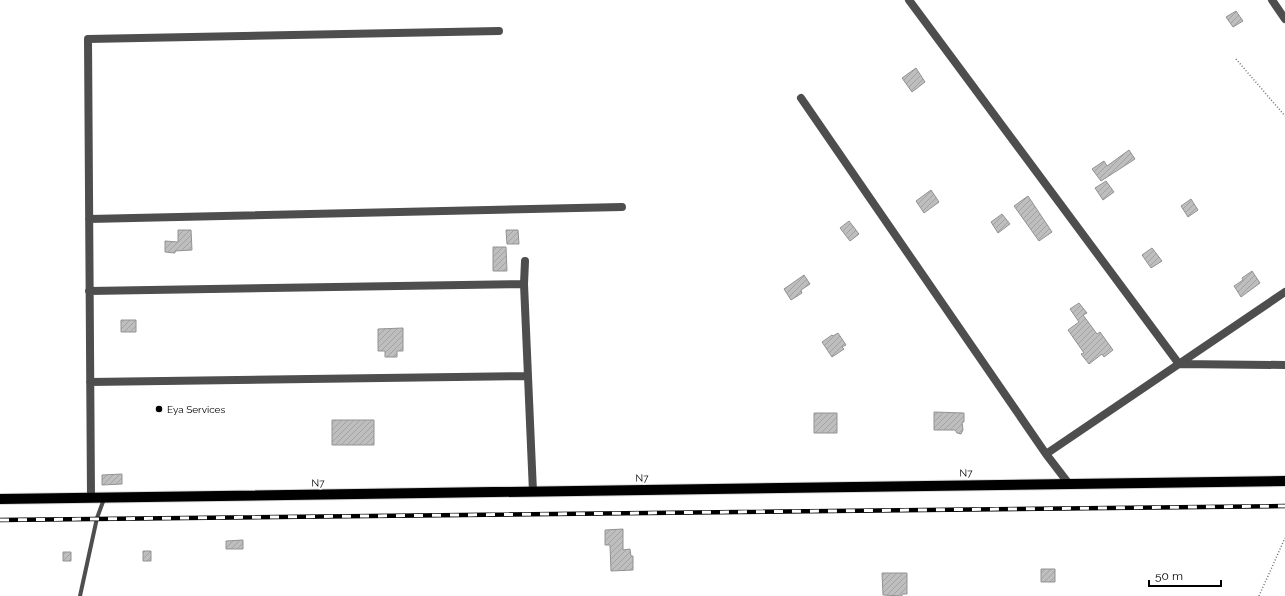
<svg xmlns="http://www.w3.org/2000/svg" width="1285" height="596" font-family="Raleway,sans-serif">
	<defs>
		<pattern id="building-hatch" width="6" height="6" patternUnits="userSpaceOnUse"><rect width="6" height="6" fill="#bebebe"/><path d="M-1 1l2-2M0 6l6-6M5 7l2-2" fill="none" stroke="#a2a2a2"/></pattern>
	</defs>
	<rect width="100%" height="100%" fill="#fff"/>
	<!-- building -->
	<path fill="url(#building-hatch)" stroke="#929292" d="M 1236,11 L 1243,21 L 1233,27 L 1226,17 Z
		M 916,68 L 925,82 L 912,92 L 902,78 Z
		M 1129,150 L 1135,159 L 1101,181 L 1092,169 L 1104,161 L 1107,166 Z
		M 1106,181 L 1114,192 L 1103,200 L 1095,188 Z
		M 931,190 L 939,202 L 924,213 L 916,201 Z
		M 1028,196 L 1052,232 L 1039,241 L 1014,206 Z
		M 1191,199 L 1198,210 L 1188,217 L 1181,206 Z
		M 1002,214 L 1010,224 L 998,233 L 991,222 Z
		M 849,221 L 859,234 L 850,241 L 840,228 Z
		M 178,230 L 191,230 L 192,250 L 175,251 L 175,253 L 165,252 L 165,241 L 178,242 Z
		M 506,230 L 518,230 L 519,244 L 507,244 Z
		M 493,247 L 506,247 L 507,271 L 493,271 Z
		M 1152,248 L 1162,261 L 1151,268 L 1142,255 Z
		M 1252,271 L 1260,283 L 1241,297 L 1234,286 L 1243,280 L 1242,278 Z
		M 804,275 L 810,284 L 801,290 L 802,293 L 791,300 L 784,289 Z
		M 1079,303 L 1087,313 L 1083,315 L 1097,334 L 1100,332 L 1113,350 L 1104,357 L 1102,354 L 1089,364 L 1081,354 L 1084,353 L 1068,330 L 1079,322 L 1070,309 Z
		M 121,320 L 136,320 L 136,332 L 121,332 Z
		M 403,328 L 403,351 L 397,351 L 397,357 L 385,357 L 385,351 L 378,351 L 378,329 Z
		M 838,333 L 846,345 L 842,347 L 844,349 L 832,357 L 822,342 L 832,335 L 833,336 Z
		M 934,412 L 964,413 L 964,422 L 962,422 L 963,430 L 961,434 L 957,433 L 955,430 L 934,430 Z
		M 814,413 L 837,413 L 837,433 L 814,433 Z
		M 332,420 L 374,420 L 374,445 L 332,445 Z
		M 122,474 L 122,484 L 102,485 L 102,475 Z
		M 623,529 L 623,550 L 630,549 L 631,556 L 633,556 L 633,570 L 611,571 L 610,545 L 605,545 L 605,530 Z
		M 243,540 L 243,549 L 226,549 L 226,541 Z
		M 143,551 L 151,551 L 151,561 L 143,561 Z
		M 63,552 L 71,552 L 71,561 L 63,561 Z
		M 1041,569 L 1055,569 L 1055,582 L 1041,582 Z
		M 882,573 L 907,573 L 907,594 L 902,594 L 902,596 L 883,595 Z"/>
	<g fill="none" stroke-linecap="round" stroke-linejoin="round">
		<!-- primary casing -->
		<g stroke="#dbdbdb" stroke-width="12">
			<path id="primary" d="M 0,499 L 1285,481"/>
		</g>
		<!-- path -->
		<path stroke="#707070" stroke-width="1.5" stroke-dasharray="1 2" stroke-linecap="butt" d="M 1236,59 L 1285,116
			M 1259,596 L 1285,538"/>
		<!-- lane -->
		<path stroke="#4e4e4e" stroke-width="4" d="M 80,596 L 97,518 L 104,499"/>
		<!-- street -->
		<path stroke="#4e4e4e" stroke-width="8" d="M 909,0 L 1179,364 L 1285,365
			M 1272,0 L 1285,19
			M 801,98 L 1046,454 L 1069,484
			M 89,219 L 622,207
			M 525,261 L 524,284 L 533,492
			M 89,291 L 524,284
			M 90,382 L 528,376
			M 1046,454 L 1285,292
			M 91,498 L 88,39 L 499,31"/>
		<!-- primary -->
		<use href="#primary" stroke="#000" stroke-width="10"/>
		<!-- rail casing -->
		<g stroke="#000" stroke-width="4.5">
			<path id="rail" d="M 0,520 L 1285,506"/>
		</g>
		<!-- rail -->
		<use href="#rail" stroke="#fff" stroke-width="3" stroke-dasharray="9" stroke-linecap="butt"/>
	</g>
	<!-- markers -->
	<circle fill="#000" stroke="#fff" stroke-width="1.5" cx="159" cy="409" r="4"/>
	<g text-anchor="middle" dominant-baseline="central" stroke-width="3.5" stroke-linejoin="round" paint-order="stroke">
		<!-- poi labels -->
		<g font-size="10" fill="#000" stroke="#fff" text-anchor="start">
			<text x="167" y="409">Eya Services</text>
		</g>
		<!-- street labels -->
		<g font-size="10" fill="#000" stroke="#fff">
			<text transform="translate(966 473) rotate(-1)">N7</text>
			<text transform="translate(642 478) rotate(-1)">N7</text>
			<text transform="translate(318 483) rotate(-1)">N7</text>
		</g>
	</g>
	<!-- scale -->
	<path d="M1149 580v6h72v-6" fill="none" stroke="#000000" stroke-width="2"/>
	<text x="1155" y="580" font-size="12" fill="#000000" stroke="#ffffff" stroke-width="3" paint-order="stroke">50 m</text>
</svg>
